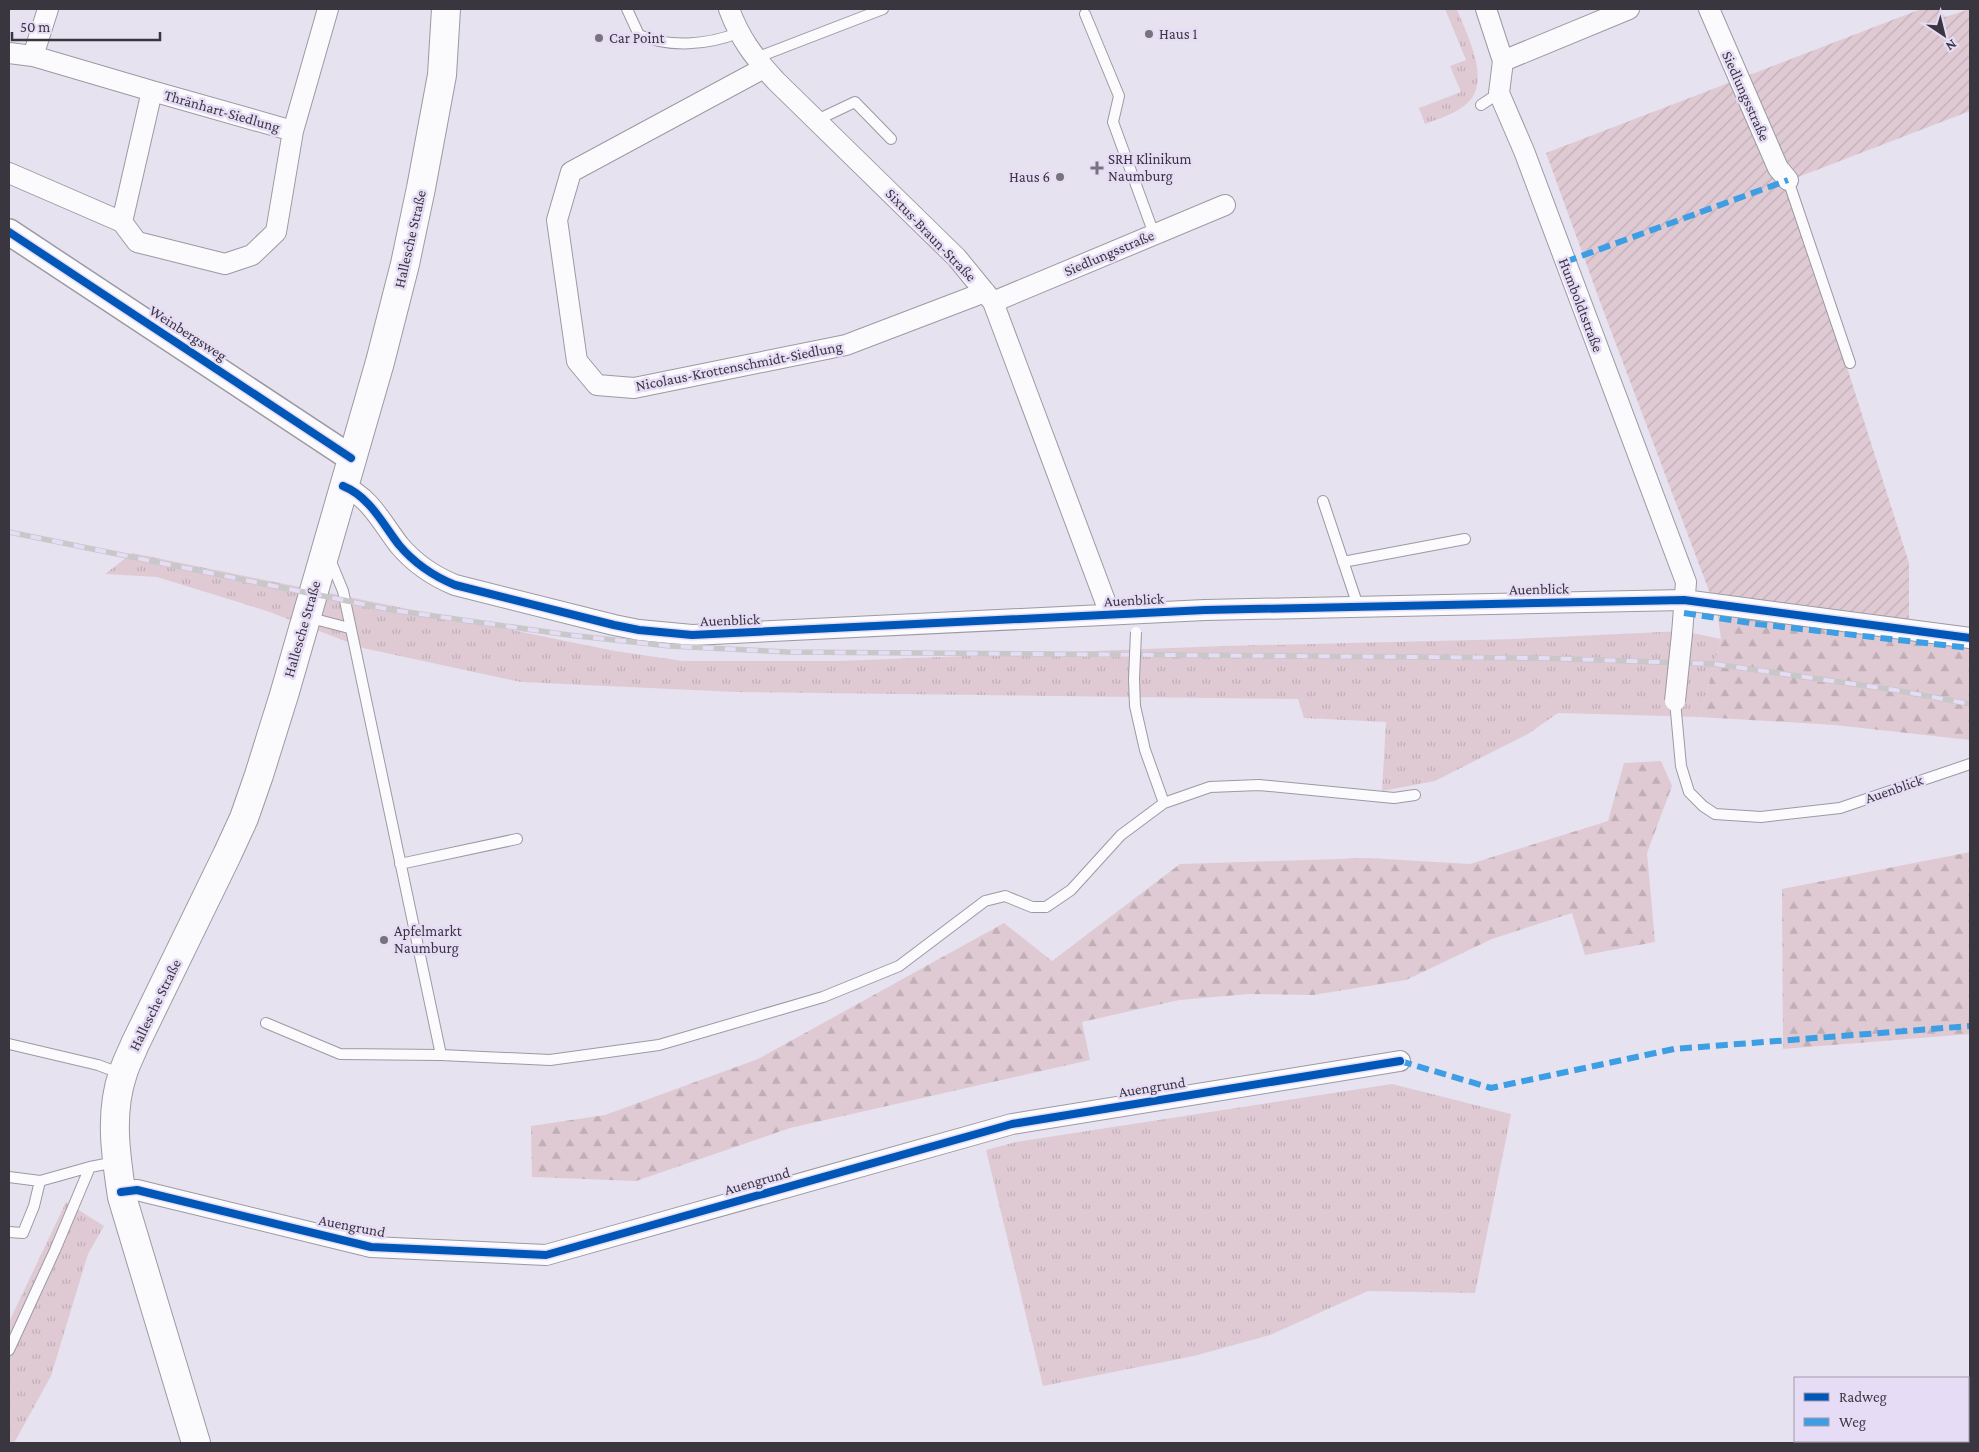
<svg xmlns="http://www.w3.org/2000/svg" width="1979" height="1452" font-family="'Crimson Pro',serif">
	<defs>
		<pattern id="grass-tufts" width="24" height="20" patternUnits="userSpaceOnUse" patternTransform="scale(1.25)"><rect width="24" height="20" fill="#dfcad4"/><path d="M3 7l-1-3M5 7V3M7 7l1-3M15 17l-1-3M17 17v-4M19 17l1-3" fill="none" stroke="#c0aeb7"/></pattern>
		<pattern id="forest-firs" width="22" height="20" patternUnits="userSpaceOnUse" patternTransform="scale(1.25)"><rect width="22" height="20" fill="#dfcad4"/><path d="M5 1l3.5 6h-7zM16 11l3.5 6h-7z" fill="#c0aeb7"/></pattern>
		<pattern id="garden-furrows" width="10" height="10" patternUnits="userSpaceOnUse" patternTransform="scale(1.25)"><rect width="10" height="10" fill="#dfcad4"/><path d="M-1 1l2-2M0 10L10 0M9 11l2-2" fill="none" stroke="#c0aeb7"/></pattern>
	</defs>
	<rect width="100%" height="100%" fill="#e7e2ef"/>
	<!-- grass -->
	<path fill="url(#grass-tufts)" d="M 1445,9 L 1457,9 C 1467,36 1494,84 1464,106 C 1452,115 1438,119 1425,124 L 1419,108 L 1461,92 L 1450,66 L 1466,60 Z
		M 132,553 L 615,651 L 683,661 L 839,661 L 1224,646 L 1515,639 L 1683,631 L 1721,639 L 1700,717 L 1558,713 L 1528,734 L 1435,781 L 1382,791 L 1386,722 L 1304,718 L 1298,699 L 736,692 L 521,682 L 363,648 L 267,611 L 157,577 L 105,574 Z
		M 1392,1084 L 1511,1114 L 1475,1293 L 1368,1291 L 1270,1335 L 1194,1356 L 1043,1386 L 986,1150 L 1016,1142 Z
		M 66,1202 L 104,1226 L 88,1254 L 51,1376 L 14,1443 L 9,1443 L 9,1322 Z"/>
	<!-- forest -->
	<path fill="url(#forest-firs)" d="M 1717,612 L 1970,628 L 1970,740 L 1835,725 L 1700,717 L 1721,639 Z
		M 1661,761 L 1672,786 L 1647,853 L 1655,942 L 1585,955 L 1572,913 L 1492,939 L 1406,980 L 1313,995 L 1249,994 L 1179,1000 L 1082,1022 L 1090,1060 L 790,1128 L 636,1181 L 532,1177 L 531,1126 L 605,1115 L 758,1059 L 1004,923 L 1052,961 L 1180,864 L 1368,858 L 1470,864 L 1608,821 L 1624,763 Z
		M 1970,852 L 1970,1034 L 1783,1049 L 1782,889 Z"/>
	<!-- garden -->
	<path fill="url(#garden-furrows)" d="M 1921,9 L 1939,9 L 1945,17 L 1970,9 L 1970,111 L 1788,181 L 1909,563 L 1909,624 L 1717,612 L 1602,307 L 1546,153 Z"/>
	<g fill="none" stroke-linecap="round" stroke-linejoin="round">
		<!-- service casing -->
		<g stroke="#9d99a3" stroke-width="12">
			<path id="service" d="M 627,9 L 639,35 C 670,48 707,45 738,33
				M 1085,14 L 1119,96 L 1113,122 L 1154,234
				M 756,58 L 883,9
				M 1481,105 L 1499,93
				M 817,120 L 855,102 L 891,139
				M 1788,180 L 1850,363
				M 1323,501 L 1358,606
				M 329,557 L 343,591 L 441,1055
				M 1343,562 L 1465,539
				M 307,617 L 349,628
				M 1134,679 L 1135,706 L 1145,750 L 1164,803
				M 1675,701 L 1681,766 L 1689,792 L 1703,806 L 1715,814 L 1761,817 L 1840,808 L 1970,764
				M 400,864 L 517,839
				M 266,1023 L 340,1054 L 441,1055 L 550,1060 L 659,1045 L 823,997 L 899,966 L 985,901 L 1005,896 L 1032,907 L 1046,907 L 1071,890 L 1121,835 L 1164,803 L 1210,787 L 1259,785 L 1394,798 L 1415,795
				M 9,1044 L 98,1065 L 122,1074
				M 9,1177 L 40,1181 L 90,1167
				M 9,1232 L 23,1233 L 34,1206 L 40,1181
				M 9,1350 L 55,1250 L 90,1167 L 116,1162"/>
		</g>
		<!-- minor casing -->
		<g stroke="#9d99a3" stroke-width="22">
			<path id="minor" d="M 48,9 L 33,56 L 152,91 L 122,222
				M 729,9 C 740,39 754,57 776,81 L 957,258 L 993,302 L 1110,614
				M 1486,9 L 1503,61 L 1499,93 L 1524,151 L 1686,582 L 1682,634
				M 1709,9 L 1778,168 L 1788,180
				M 9,53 L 33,56
				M 1503,61 L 1629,9
				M 764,68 L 571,172 L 557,220 L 577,361 L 597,385 L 634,388 L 846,345 L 985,292
				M 152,91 L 293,131
				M 9,173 L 122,222 L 137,242 L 225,264 L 252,255 L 276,232 L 293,131 L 328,9
				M 993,302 L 1225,205
				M 343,486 C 370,497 382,523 399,545 C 415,564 433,576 455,585 L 614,625 L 639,630 L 692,635 L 1205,610 L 1684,600 L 1970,638
				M 121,1192 L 137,1190 L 145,1192 L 371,1247 L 546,1255 L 1012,1124 L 1400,1061"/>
		</g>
		<!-- tertiary casing -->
		<g stroke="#9d99a3" stroke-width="28">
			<path id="tertiary" d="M 9,232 L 351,458"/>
		</g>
		<!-- secondary casing -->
		<g stroke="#9d99a3" stroke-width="30">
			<path id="secondary" d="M 196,1443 L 122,1197 C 116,1156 109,1114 123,1073 C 126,1063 131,1054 135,1044 L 227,855 L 244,818 L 259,775 L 284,695 L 380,362 L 405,264 L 421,188 L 442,75 L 446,9"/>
		</g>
		<!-- service -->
		<use href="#service" stroke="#fbfbfd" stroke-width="10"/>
		<!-- minor -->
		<use href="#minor" stroke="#fbfbfd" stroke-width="20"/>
		<!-- tertiary -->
		<use href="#tertiary" stroke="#fbfbfd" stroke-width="25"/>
		<!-- secondary -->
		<use href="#secondary" stroke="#fbfbfd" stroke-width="28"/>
		<!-- rail casing -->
		<g stroke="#c8c7ca" stroke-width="5.5">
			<path id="rail" d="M 9,532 L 392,610 L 569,635 L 669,646 L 787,652 L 1539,658 L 1715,664 L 1895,690 L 1970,704"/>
		</g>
		<!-- rail -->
		<use href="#rail" stroke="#e6dcf5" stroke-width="4" stroke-dasharray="11" stroke-linecap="butt"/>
		<!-- service-bridge casing -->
		<g stroke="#9d99a3" stroke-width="12" stroke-linecap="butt">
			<path id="service-bridge" d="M 1134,679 L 1136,632"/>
		</g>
		<!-- minor-bridge casing -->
		<g stroke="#9d99a3" stroke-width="22" stroke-linecap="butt">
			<path id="minor-bridge" d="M 1675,701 L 1682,634"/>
		</g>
		<!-- service-bridge -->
		<use href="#service-bridge" stroke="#fbfbfd" stroke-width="10"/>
		<!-- minor-bridge -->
		<use href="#minor-bridge" stroke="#fbfbfd" stroke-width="20"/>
		<!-- quiet -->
		<path stroke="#3e9ee3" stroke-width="6" stroke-dasharray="12 6" stroke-linecap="butt" d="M 1565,262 L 1788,180
			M 1684,613 L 1757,624 L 1970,648
			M 1400,1061 L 1491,1088 L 1674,1049 L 1970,1026"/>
		<!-- cycleway casing -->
		<g stroke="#e6dcf5" stroke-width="11">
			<path id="cycleway" d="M 9,232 L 351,458
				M 343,486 C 370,497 382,523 399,545 C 415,564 433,576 455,585 L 614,625 L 639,630 L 692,635 L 1205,610 L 1684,600 L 1970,638
				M 121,1192 L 137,1190 L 145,1192 L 371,1247 L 546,1255 L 1012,1124 L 1400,1061"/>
		</g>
		<!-- cycleway -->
		<use href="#cycleway" stroke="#0057b8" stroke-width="8"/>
	</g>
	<!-- markers -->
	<g fill="#77727d" stroke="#e6dcf5" stroke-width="2">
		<circle cx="1149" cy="34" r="5"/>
		<circle cx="599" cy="38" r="5"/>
		<path d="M1094.5 160.5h5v5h5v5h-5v5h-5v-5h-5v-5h5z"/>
		<circle cx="1060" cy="177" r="5"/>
		<circle cx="384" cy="940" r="5"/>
	</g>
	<g text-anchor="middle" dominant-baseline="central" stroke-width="5" stroke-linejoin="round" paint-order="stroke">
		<!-- poi labels -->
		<g font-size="15" fill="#3a3640" stroke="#e6dcf5" text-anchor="start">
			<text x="1159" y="34">Haus 1</text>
			<text x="609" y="38">Car Point</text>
			<text x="1108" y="159">SRH Klinikum<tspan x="1108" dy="17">Naumburg</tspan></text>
			<text x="1050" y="177" text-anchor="end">Haus 6</text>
			<text x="394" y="931">Apfelmarkt<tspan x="394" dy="17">Naumburg</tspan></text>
		</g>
		<!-- street labels -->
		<g font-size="15" fill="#3a3640" stroke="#e6dcf5">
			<text transform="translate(1746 96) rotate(66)">Siedlungsstraße</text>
			<text transform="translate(222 111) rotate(16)">Thränhart-Siedlung</text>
			<text transform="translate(931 235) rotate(46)">Sixtus-Braun-Straße</text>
			<text transform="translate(410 239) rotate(-77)">Hallesche Straße</text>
			<text transform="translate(1109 253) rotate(-23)">Siedlungsstraße</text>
			<text transform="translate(1581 305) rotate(69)">Humboldtstraße</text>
			<text transform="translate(188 333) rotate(33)">Weinbergsweg</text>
			<text transform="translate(739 366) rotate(-11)">Nicolaus-Krottenschmidt-Siedlung</text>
			<text transform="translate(1539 589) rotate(-1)">Auenblick</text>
			<text transform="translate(1134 600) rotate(-3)">Auenblick</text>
			<text transform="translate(730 620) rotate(-2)">Auenblick</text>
			<text transform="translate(302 629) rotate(-74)">Hallesche Straße</text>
			<text transform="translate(1894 789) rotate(-19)">Auenblick</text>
			<text transform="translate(155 1005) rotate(-64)">Hallesche Straße</text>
			<text transform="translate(1152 1087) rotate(-9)">Auengrund</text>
			<text transform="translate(757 1181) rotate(-16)">Auengrund</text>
			<text transform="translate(352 1226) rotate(11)">Auengrund</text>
		</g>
	</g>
	<!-- border -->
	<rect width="1979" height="1452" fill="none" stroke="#3a3640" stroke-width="20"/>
	<!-- legend -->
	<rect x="1794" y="1377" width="175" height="65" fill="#e6dcf5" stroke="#a19aad"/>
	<rect x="1804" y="1393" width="25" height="8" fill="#0057b8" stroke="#a19aad"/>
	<text x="1839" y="1402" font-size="15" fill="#3a3640">Radweg</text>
	<rect x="1804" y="1418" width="25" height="8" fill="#3e9ee3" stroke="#a19aad"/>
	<text x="1839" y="1427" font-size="15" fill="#3a3640">Weg</text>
	<!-- north arrow -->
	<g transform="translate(1944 35) rotate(145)" stroke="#e6dcf5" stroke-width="4" paint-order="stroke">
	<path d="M0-4L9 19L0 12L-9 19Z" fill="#3a3640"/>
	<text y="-8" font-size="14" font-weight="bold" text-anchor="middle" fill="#3a3640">N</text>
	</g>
	<!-- scale -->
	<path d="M12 32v8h148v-8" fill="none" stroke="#3a3640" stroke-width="2.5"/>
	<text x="20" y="32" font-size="15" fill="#3a3640" stroke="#e6dcf5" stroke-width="4" paint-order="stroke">50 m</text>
</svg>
